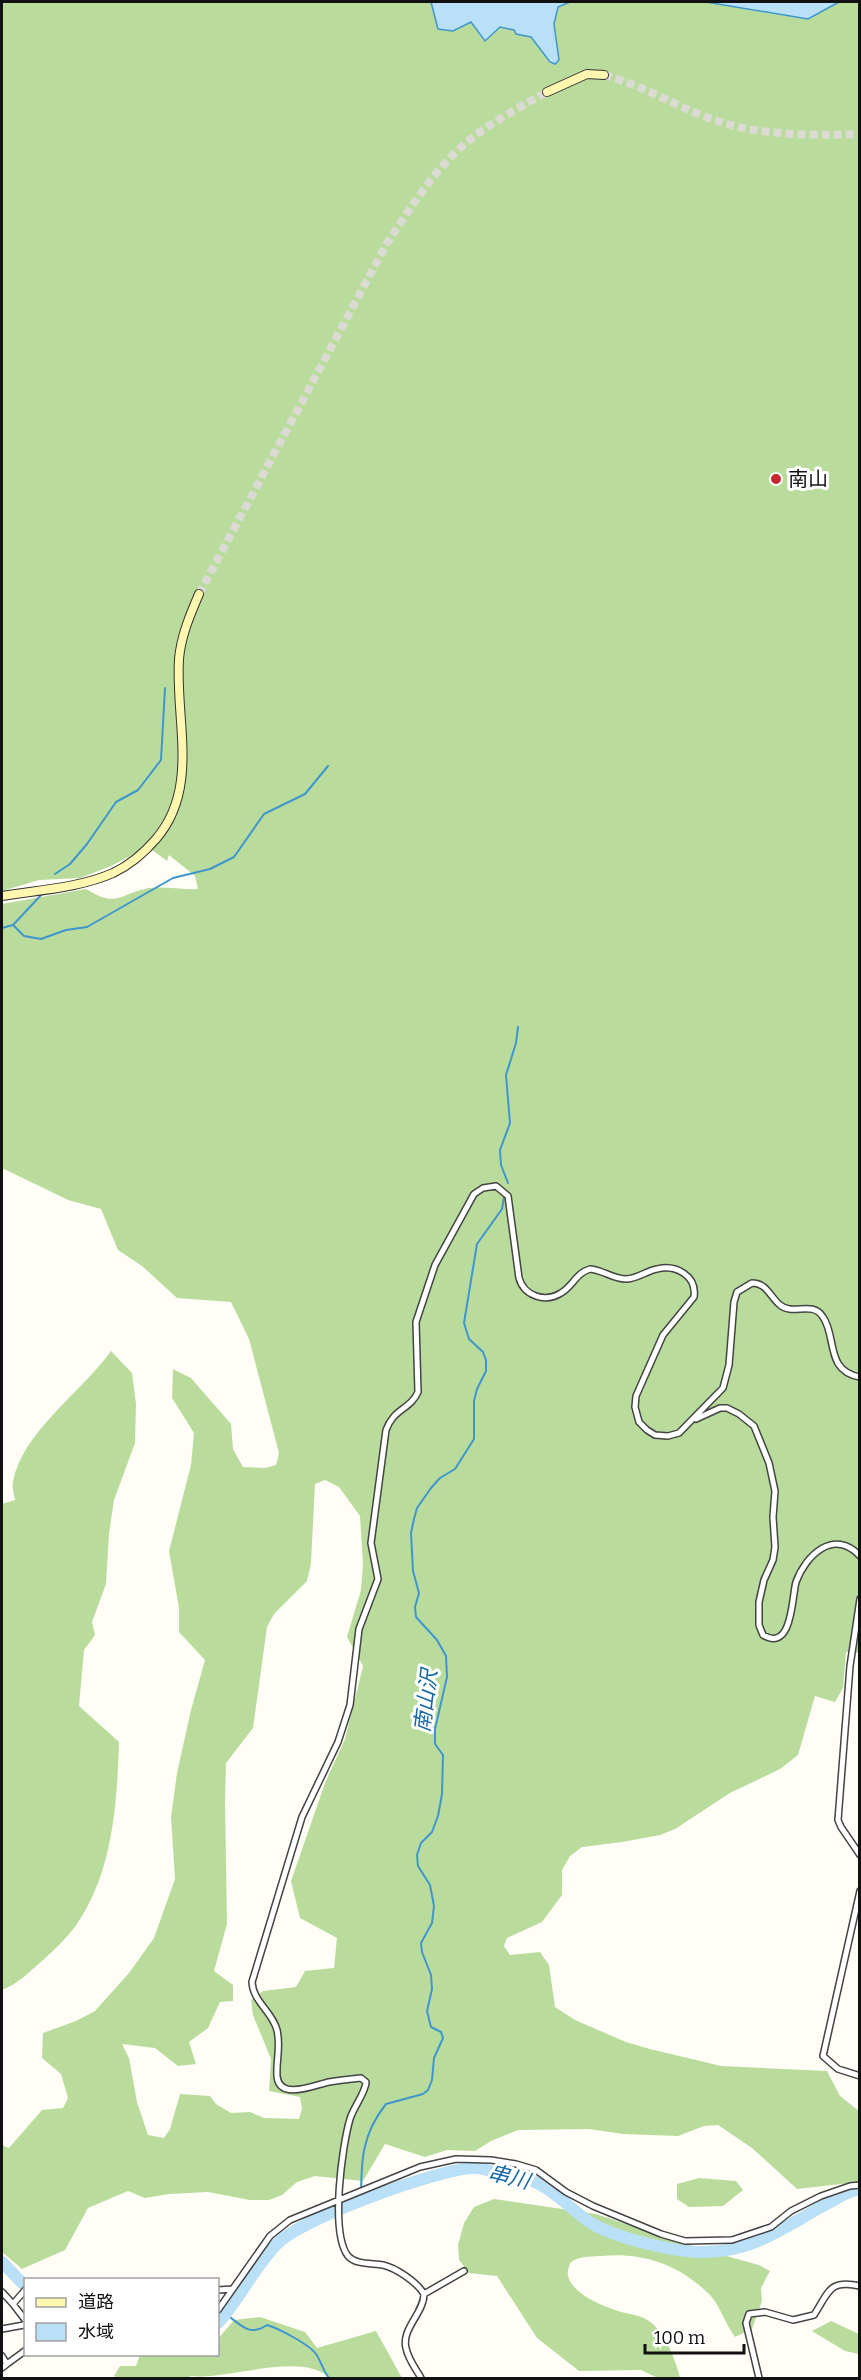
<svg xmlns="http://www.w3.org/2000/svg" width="861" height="2380" font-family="Bitter,'Noto Sans JP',serif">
	<rect width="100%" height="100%" fill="#fffdf5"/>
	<!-- forest -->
	<path fill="#b9dc9c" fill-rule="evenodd" d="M 2,2 L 431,2 L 438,29 L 453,31 L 471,22 L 515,30 L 516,34 L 531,37 L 550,62 L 559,60 L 554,24 L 558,7 L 570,2 L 706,2 L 808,19 L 839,2 L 859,2 L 859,1653 L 846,1652 L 843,1688 L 835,1702 L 815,1696 L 798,1755 L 780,1769 L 730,1793 L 675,1829 L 660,1835 L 622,1842 L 582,1847 L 570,1856 L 562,1870 L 562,1895 L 542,1922 L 507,1938 L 504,1946 L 510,1955 L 540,1952 L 549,1965 L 555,2007 L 575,2020 L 626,2042 L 650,2049 L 721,2066 L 827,2071 L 840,2096 L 859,2111 L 859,2182 L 797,2189 L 752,2148 L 718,2125 L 704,2126 L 678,2136 L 623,2134 L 589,2129 L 518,2130 L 491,2141 L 475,2151 L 447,2150 L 425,2157 L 385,2144 L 363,2181 L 315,2176 L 297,2182 L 282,2195 L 269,2200 L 250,2200 L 208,2192 L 169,2194 L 145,2198 L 128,2191 L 88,2208 L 65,2250 L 22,2269 L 2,2252 L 2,2145 L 9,2148 L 42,2110 L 63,2108 L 68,2098 L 61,2074 L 42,2058 L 43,2033 L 76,2021 L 95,2011 L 129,1973 L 154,1938 L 175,1879 L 171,1817 L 177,1773 L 191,1710 L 205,1660 L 179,1632 L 179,1608 L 169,1551 L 191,1465 L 194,1433 L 172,1398 L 173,1369 L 191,1378 L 231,1424 L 233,1449 L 243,1467 L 265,1468 L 276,1465 L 279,1453 L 249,1339 L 231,1302 L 177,1298 L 142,1266 L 118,1250 L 101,1209 L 68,1200 L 2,1168 L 2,904 L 86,889 C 118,909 120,893 149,888 C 165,886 182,890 198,889 L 195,876 L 169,855 L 167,861 L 148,847 L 111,866 L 80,878 L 39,880 L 2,891 ZM 325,1480 L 339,1487 L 360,1516 L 363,1564 L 361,1590 L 347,1637 L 363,1666 L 345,1739 L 325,1783 L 291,1881 L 300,1918 L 337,1938 L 334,1968 L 305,1971 L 296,1987 L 263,1991 L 251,2000 L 253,2015 L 271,2059 L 269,2091 L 300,2097 L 302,2109 L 299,2119 L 264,2118 L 250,2112 L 231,2113 L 216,2104 L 210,2096 L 180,2094 L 170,2129 L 164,2138 L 148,2135 L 137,2102 L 129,2058 L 122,2044 L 155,2048 L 178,2066 L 196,2064 L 189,2042 L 208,2028 L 220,2002 L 233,2001 L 233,1985 L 214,1971 L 227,1924 L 225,1801 L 226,1763 L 253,1728 L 267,1627 L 274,1614 L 307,1581 L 311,1563 L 315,1484 Z
		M 111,1351 L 132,1373 L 136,1404 L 135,1443 L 114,1500 L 109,1534 L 106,1584 L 92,1622 L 95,1635 L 84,1650 L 79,1706 L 119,1742 C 117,1804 113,1871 77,1924 C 68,1937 54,1950 42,1961 C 29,1972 18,1984 2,1990 L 2,1504 L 15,1500 C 14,1495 12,1488 13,1482 C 21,1433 83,1391 111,1351 Z
		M 699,2178 L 736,2181 L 743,2190 L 723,2206 L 689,2207 L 677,2199 L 677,2184 Z
		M 494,2199 L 596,2214 L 708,2251 L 759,2265 L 770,2271 L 761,2288 L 762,2301 L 752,2329 L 735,2337 C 725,2324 720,2305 709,2294 C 678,2264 643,2252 600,2256 C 589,2257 578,2256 570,2263 C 569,2267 567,2272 568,2276 C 572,2293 600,2305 615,2310 C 629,2315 643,2314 654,2325 C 667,2338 676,2361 680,2378 L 658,2378 L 641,2370 L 579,2371 L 537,2338 L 497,2276 L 469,2273 L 459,2260 L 458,2245 L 464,2223 L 474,2207 Z
		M 260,2317 L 305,2332 L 317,2348 L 376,2331 L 402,2378 L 330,2378 C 299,2351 231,2380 191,2376 L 187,2378 L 118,2378 L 114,2376 L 120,2366 L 136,2366 L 140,2355 L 218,2354 L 218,2339 L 234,2320 Z
		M 831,2321 L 859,2334 L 859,2354 L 845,2351 L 812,2331 Z"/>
	<!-- water -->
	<path fill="#b9e0f7" stroke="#3f96cf" stroke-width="1.5" d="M 431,2 L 570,2 L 558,7 L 554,24 L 559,60 L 555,64 L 550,62 L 531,37 L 516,34 L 514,30 L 500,27 L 485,41 L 471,22 L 453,31 L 438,29 Z
		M 706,2 L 839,2 L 808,19 Z"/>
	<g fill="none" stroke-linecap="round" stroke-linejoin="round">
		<!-- stream -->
		<path stroke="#3f96cf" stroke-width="2" d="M 55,874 L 70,864 L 87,844 L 116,802 L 138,790 L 161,760 L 165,688
			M 13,925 L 24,936 L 41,939 L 66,930 L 87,927 L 173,878 L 210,869 L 234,857 L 264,814 L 305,794 L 328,766
			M 2,928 L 13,925 L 43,893
			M 508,1183 L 501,1165 L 500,1150 L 510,1123 L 506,1075 L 516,1043 L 518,1027
			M 361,2202 C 361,2163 361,2135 386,2104 L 423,2094 L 428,2090 L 432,2080 L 434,2058 L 443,2038 L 441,2032 L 431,2027 L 427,2011 L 432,1989 L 431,1975 L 422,1952 L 421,1943 L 432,1923 L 434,1906 L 430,1885 L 418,1866 L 417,1855 L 421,1843 L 432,1832 L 438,1816 L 442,1794 L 443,1755 L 435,1744 L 435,1729 L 447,1677 L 446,1656 L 437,1640 L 416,1617 L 415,1607 L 419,1593 L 413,1571 L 411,1533 L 414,1519 L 417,1508 L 431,1488 L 440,1478 L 455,1469 L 474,1439 L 474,1401 L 477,1389 L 486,1371 L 486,1360 L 483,1352 L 469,1339 L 464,1323 L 477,1244 L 502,1209 L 504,1197
			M 226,2314 C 241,2325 249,2337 267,2325 C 278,2328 310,2345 316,2354 C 321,2361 323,2371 329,2378"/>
		<!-- river -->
		<path stroke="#b9e0f7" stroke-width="12" d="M 2,2262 L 26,2287
			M 218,2323 C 240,2299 254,2267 278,2243 C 303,2218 436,2170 472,2168 C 485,2167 494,2173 507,2176 C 517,2178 528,2178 537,2183 C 557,2193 571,2209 588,2221 C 611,2237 673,2252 702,2252 C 751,2253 781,2229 823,2206 C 834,2200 847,2191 860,2189"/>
		<!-- secondary-tunnel -->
		<path stroke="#dbdad3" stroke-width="8" stroke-dasharray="8 4" stroke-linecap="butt" d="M 604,75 C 647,86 684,112 727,124 C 764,135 821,136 860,134
			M 199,594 L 387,243 C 409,210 431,175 461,147 C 486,125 518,108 547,92"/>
		<!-- street casing -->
		<g stroke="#444" stroke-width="8">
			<path id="street" d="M 696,1419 L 720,1408 L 727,1408 L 739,1414 L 754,1426 L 769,1463 L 775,1491 L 773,1517 L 775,1547 L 773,1560 L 764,1580 L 759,1602 L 759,1625 L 763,1635 C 793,1653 792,1595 796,1582 C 806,1555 834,1528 860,1556
				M 860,1599 L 850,1666 L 838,1820 L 841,1827 L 860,1855
				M 860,1891 L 823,2056 L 838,2069 L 860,2076
				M 218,2290 L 232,2289
				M 2,2292 L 13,2304 L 26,2289
				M 424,2294 L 464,2271
				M 13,2304 L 26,2321
				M 218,2310 L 270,2236 L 290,2220 L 420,2167 L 456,2159 L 491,2160 L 516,2164 L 536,2170 L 566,2192 L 593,2206 L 661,2234 L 685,2241 L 732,2240 L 771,2227 L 791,2211 L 821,2196 L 850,2186 L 860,2185
				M 2,2329 L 24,2325 L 26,2322
				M 2,2356 L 7,2364 L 2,2368
				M 7,2364 L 26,2350
				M 421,2378 C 416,2369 408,2359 406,2348 C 401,2329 424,2313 424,2294 C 417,2282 396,2268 383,2265 C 372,2263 356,2265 348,2256 C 330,2233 342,2146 350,2119 C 353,2108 366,2092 366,2082 L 361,2078 C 350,2079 340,2080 329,2082 C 315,2085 279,2101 277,2076 C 276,2060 281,2047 277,2030 C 272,2011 253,2002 252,1982 L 302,1817 L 338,1742 L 350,1705 L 359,1629 L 378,1579 L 371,1543 L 386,1430 C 394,1408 410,1410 418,1392 L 416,1322 L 435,1265 L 474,1194 L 483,1188 L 496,1186 L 508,1196 L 519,1278 C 524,1296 545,1303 561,1293 C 573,1286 576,1273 590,1269 C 603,1270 613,1279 626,1279 C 637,1279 646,1271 657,1269 C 676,1264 697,1276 694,1297 L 663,1335 L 636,1396 L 635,1407 L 639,1422 L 647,1430 L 655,1435 L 668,1436 L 679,1433 L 723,1388 L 729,1365 L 734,1302 L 737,1292 L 752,1283 C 767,1283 770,1297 780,1305 C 793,1316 812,1300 823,1317 C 837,1337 825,1371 860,1377
				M 759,2378 L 746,2323 L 749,2314 L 765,2312 L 793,2320 L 814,2315 C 829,2292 829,2279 860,2286"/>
		</g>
		<!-- secondary casing -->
		<g stroke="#333" stroke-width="10">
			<path id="secondary" d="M 547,92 L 587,74 L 604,75
				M 2,896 C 38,890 79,888 113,873 C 130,865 144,853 156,839 C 200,788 175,720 179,659 C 181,636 190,615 199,594"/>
		</g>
		<!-- street -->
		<use href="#street" stroke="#fff" stroke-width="5"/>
		<!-- secondary -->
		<use href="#secondary" stroke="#fff6b0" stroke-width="8"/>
	</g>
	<!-- markers -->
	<circle fill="#c4262e" stroke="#fff" stroke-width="2" cx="776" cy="479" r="6"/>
	<g text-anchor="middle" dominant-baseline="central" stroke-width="6" stroke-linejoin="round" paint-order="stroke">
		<!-- poi labels -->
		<g font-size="20" fill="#111" stroke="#fff" text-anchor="start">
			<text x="788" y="479">南山</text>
		</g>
		<!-- water labels -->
		<g font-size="21" font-style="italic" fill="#1768a6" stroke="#fff">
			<text transform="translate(426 1701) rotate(-83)">南山沢</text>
			<text transform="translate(509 2177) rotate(14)">串川</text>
		</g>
	</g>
	<!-- border -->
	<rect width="861" height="2380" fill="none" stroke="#111111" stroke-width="6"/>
	<!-- legend -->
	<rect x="24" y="2278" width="195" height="78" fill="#ffffff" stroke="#a0a0a0" stroke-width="1.5"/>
	<rect x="36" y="2298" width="30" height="9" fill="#fff6b0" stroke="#a0a0a0" stroke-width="1.5"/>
	<text x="78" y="2308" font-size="18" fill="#111111">道路</text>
	<rect x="36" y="2323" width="30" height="18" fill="#b9e0f7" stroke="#a0a0a0" stroke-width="1.5"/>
	<text x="78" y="2338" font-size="18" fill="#111111">水域</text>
	<!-- scale -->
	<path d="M645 2344v9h99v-9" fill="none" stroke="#111111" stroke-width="3"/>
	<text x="654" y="2344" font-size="18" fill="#111111" stroke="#ffffff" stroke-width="4.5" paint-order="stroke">100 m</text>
</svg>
